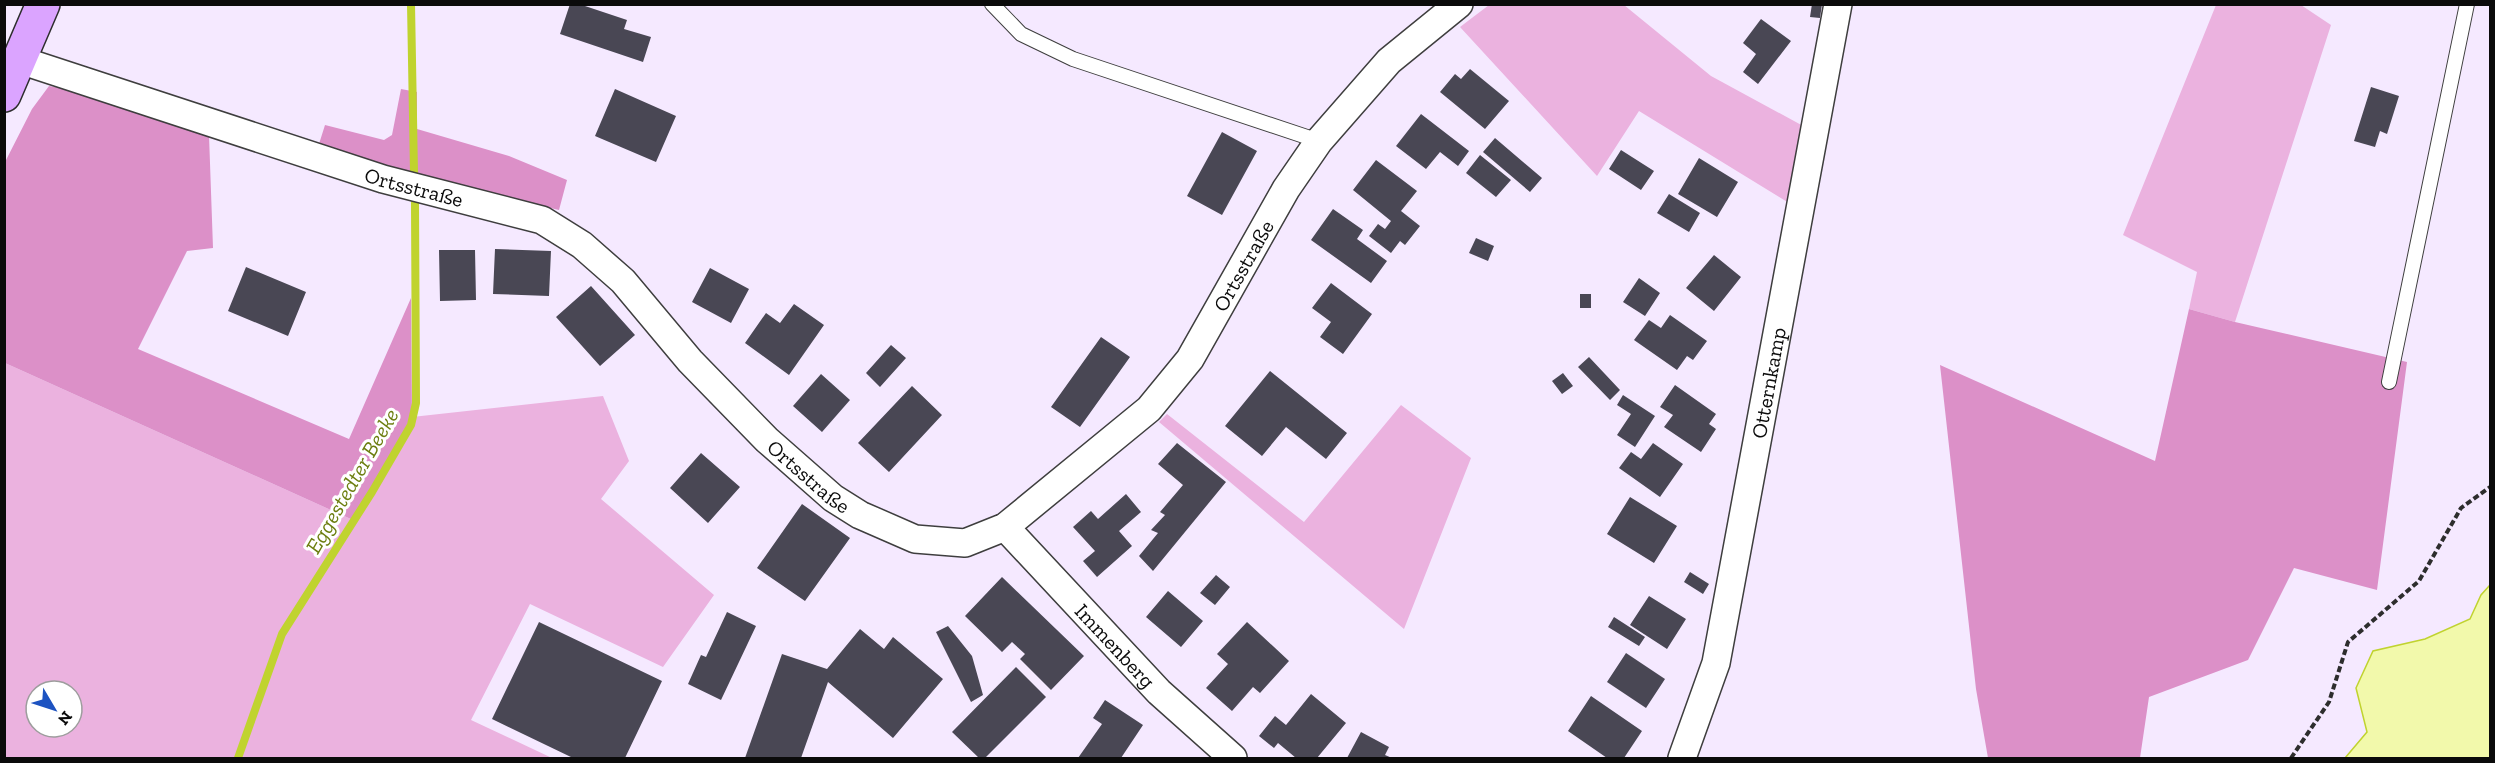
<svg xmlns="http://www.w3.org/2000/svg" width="2495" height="763" font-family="'Zilla Slab',serif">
	<rect width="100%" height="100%" fill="#f5e9ff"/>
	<!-- green -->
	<path fill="#ebb2df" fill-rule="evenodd" d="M 1489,5 L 1624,5 L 1711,76 L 1805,127 L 1789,203 L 1639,111 L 1597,176 L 1460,27 Z
		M 2216,5 L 2301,5 L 2331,25 L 2235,322 L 2189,309 L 2197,272 L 2123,235 Z
		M 5,363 L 353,520 L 412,417 L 603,396 L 629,461 L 601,499 L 714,595 L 663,667 L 530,604 L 471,720 L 552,758 L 5,758 ZM 36,691 L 72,691 L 72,727 L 36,727 Z
		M 1401,405 L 1471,458 L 1404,629 L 1159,422 L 1167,414 L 1304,522 Z"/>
	<!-- forest -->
	<path fill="#dc90c8" d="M 49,86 L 68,89 L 209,135 L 213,248 L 187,251 L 138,349 L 349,439 L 411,298 L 412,417 L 353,520 L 5,363 L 4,164 L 32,109 Z
		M 401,89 L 417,92 L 417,129 L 509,156 L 567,180 L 559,210 L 400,173 L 319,144 L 325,125 L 384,140 L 392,135 Z
		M 2189,309 L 2235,322 L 2407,362 L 2377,590 L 2294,568 L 2248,660 L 2149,697 L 2140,758 L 1988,758 L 1976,689 L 1940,365 L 2155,461 Z"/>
	<!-- water -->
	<path fill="#f2f9ab" stroke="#c0d32f" stroke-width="1.5" d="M 2490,585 L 2490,758 L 2345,758 L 2367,732 L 2356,688 L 2373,651 L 2425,639 L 2470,619 L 2481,595 Z"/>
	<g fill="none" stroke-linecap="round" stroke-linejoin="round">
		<!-- stream -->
		<path stroke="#c0d32f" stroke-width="8" d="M 411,4 L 414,173
			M 238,758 L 282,634 L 372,492 L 411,425 L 416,403 L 415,203"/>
	</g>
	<!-- building -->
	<path fill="#494754" d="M 570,4 L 579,4 L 627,20 L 624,29 L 651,37 L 643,62 L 560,34 Z
		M 1812,4 L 1822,4 L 1820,18 L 1810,17 Z
		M 1761,19 L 1791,41 L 1758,84 L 1743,72 L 1756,54 L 1743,43 Z
		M 1470,69 L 1509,101 L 1485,129 L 1440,92 L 1455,74 L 1461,79 Z
		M 2371,87 L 2399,96 L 2387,134 L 2380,131 L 2375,147 L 2354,141 Z
		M 615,89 L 676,116 L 656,162 L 595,136 Z
		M 1421,114 L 1469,151 L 1458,166 L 1440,152 L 1426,169 L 1396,146 Z
		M 1222,132 L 1257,151 L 1222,215 L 1187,196 Z
		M 1495,138 L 1542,178 L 1530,192 L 1483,152 Z
		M 1621,150 L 1654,171 L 1641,190 L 1609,169 Z
		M 1480,155 L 1511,180 L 1496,197 L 1466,173 Z
		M 1699,158 L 1738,182 L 1717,217 L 1678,194 Z
		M 1376,160 L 1417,191 L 1401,211 L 1420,226 L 1405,245 L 1400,241 L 1391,253 L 1369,236 L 1378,224 L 1385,229 L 1391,221 L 1353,190 Z
		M 1669,194 L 1700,213 L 1689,232 L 1657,213 Z
		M 1333,209 L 1363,230 L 1357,239 L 1387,261 L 1371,283 L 1311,240 Z
		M 1476,238 L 1494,246 L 1488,261 L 1469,253 Z
		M 495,249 L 551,251 L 549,296 L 493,294 Z
		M 439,250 L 475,250 L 476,300 L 440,301 Z
		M 1714,255 L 1741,277 L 1714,311 L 1686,288 Z
		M 246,267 L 306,292 L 288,336 L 228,311 Z
		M 710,268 L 749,289 L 731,323 L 692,302 Z
		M 1639,278 L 1660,293 L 1645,316 L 1623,302 Z
		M 1331,283 L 1372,314 L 1343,354 L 1320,337 L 1331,322 L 1312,308 Z
		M 591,286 L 635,335 L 600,366 L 556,317 Z
		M 1580,294 L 1591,294 L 1591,308 L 1580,308 Z
		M 794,304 L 824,325 L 789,375 L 745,343 L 766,313 L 780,323 Z
		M 1670,315 L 1707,341 L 1693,360 L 1687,356 L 1677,370 L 1634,340 L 1649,320 L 1661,328 Z
		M 1101,337 L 1130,357 L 1080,427 L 1051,407 Z
		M 891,345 L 906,358 L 880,387 L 866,373 Z
		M 1589,357 L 1620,390 L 1610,400 L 1578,367 Z
		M 1270,371 L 1347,433 L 1326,459 L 1286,427 L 1262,456 L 1225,426 Z
		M 1563,373 L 1573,386 L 1562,394 L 1552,381 Z
		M 821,374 L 850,400 L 822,432 L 793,406 Z
		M 1675,385 L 1716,414 L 1709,424 L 1716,429 L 1701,452 L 1664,427 L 1673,415 L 1660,407 Z
		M 912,386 L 942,415 L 889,472 L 858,443 Z
		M 1623,395 L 1655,416 L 1635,447 L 1617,435 L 1631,414 L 1617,405 Z
		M 1177,443 L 1226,482 L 1153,571 L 1139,556 L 1158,533 L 1151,530 L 1165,515 L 1160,512 L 1183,485 L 1158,464 Z
		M 1653,443 L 1683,464 L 1660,497 L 1619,468 L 1631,452 L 1641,459 Z
		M 701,453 L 740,487 L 708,523 L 670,488 Z
		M 1126,494 L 1141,512 L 1119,531 L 1132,546 L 1097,577 L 1083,561 L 1095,551 L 1073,527 L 1091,511 L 1098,519 Z
		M 1630,497 L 1677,526 L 1654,563 L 1607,534 Z
		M 802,504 L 850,538 L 805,601 L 757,568 Z
		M 1690,572 L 1709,584 L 1703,594 L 1684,582 Z
		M 1216,575 L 1230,587 L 1215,605 L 1200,593 Z
		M 1002,577 L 1084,656 L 1051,690 L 1020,659 L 1025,654 L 1012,642 L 1002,652 L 965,616 Z
		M 1168,591 L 1203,621 L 1181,647 L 1146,617 Z
		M 1649,596 L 1686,619 L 1667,649 L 1630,625 Z
		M 727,612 L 756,626 L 721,700 L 688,684 L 701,655 L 706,657 Z
		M 1614,617 L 1645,637 L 1639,646 L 1608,627 Z
		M 539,622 L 662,681 L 625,758 L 573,758 L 492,719 Z
		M 1247,622 L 1289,661 L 1260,693 L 1253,687 L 1232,711 L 1206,688 L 1228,664 L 1217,654 Z
		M 948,626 L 972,656 L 983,695 L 971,702 L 936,632 Z
		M 860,629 L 884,649 L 893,637 L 943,679 L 893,738 L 828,682 L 801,758 L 745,758 L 782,654 L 827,669 Z
		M 1626,653 L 1665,679 L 1646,708 L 1607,682 Z
		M 1016,667 L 1046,697 L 985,758 L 979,758 L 952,732 Z
		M 1311,694 L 1346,723 L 1317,758 L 1296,758 L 1278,743 L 1274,748 L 1259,736 L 1275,716 L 1286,725 Z
		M 1591,696 L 1642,731 L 1624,758 L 1607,758 L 1568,731 Z
		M 1105,700 L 1143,725 L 1121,758 L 1078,758 L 1102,724 L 1093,718 Z
		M 1361,732 L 1389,747 L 1385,755 L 1392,758 L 1347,758 Z"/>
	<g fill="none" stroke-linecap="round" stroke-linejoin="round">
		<!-- lane casing -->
		<g stroke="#3e3e3e" stroke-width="16">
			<path id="lane" d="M 992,4 L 1021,34 L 1073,59 L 1319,141
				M 2389,382 L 2467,4"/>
		</g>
		<!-- street casing -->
		<g stroke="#3e3e3e" stroke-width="30">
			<g id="street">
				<path id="s1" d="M 20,60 L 383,179 L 542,220 L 582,245 L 623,281 L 690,361 L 767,440 L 833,498 L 860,515 L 915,539 L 965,543 L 1005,527 L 1149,409 L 1190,359 L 1286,189 L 1319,141 L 1389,61 L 1459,4"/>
				<path id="s2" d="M 1005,527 L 1159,692 L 1233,758"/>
				<path id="s3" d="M 1682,758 L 1716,663 L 1838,4"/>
			</g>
		</g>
		<!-- secondary casing -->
		<g stroke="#2d2d2d" stroke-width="36">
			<path id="secondary" d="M 4,95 L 43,4"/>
		</g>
		<!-- path -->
		<path stroke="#2d2d2d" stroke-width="4" stroke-dasharray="6 3" stroke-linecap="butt" d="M 2291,758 L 2329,702 L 2348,642 L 2419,581 L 2461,508 L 2490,487"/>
		<!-- lane -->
		<use href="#lane" stroke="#fff" stroke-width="14"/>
		<!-- street -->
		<use href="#street" stroke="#fff" stroke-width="27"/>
		<!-- secondary -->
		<use href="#secondary" stroke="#dba4ff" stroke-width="33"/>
	</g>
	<g text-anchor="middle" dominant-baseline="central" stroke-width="6" stroke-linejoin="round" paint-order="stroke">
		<!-- street labels -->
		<g font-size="21" fill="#0b0b0b" stroke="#fff">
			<text stroke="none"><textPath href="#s1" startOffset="414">Ortsstraße</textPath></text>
			<text stroke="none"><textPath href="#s1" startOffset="1494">Ortsstraße</textPath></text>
			<text stroke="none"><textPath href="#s3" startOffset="386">Otternkamp</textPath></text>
			<text stroke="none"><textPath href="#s1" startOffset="918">Ortsstraße</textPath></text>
			<text stroke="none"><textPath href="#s2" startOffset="162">Immenberg</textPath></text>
		</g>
		<!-- water labels -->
		<g font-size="22" font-style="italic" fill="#6c7e10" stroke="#fff">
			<text transform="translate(352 481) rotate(-60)">Eggestedter Beeke</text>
		</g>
	</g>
	<!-- border -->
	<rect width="2495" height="763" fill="none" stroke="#0b0b0b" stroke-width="12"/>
	<!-- north arrow -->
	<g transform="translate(54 709) rotate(129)"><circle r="28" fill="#ffffff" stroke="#9d9d9d" stroke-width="1.5"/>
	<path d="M0-4.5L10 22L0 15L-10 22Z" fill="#1d53c1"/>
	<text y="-9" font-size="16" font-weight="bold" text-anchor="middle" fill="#0b0b0b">N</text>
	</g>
</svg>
